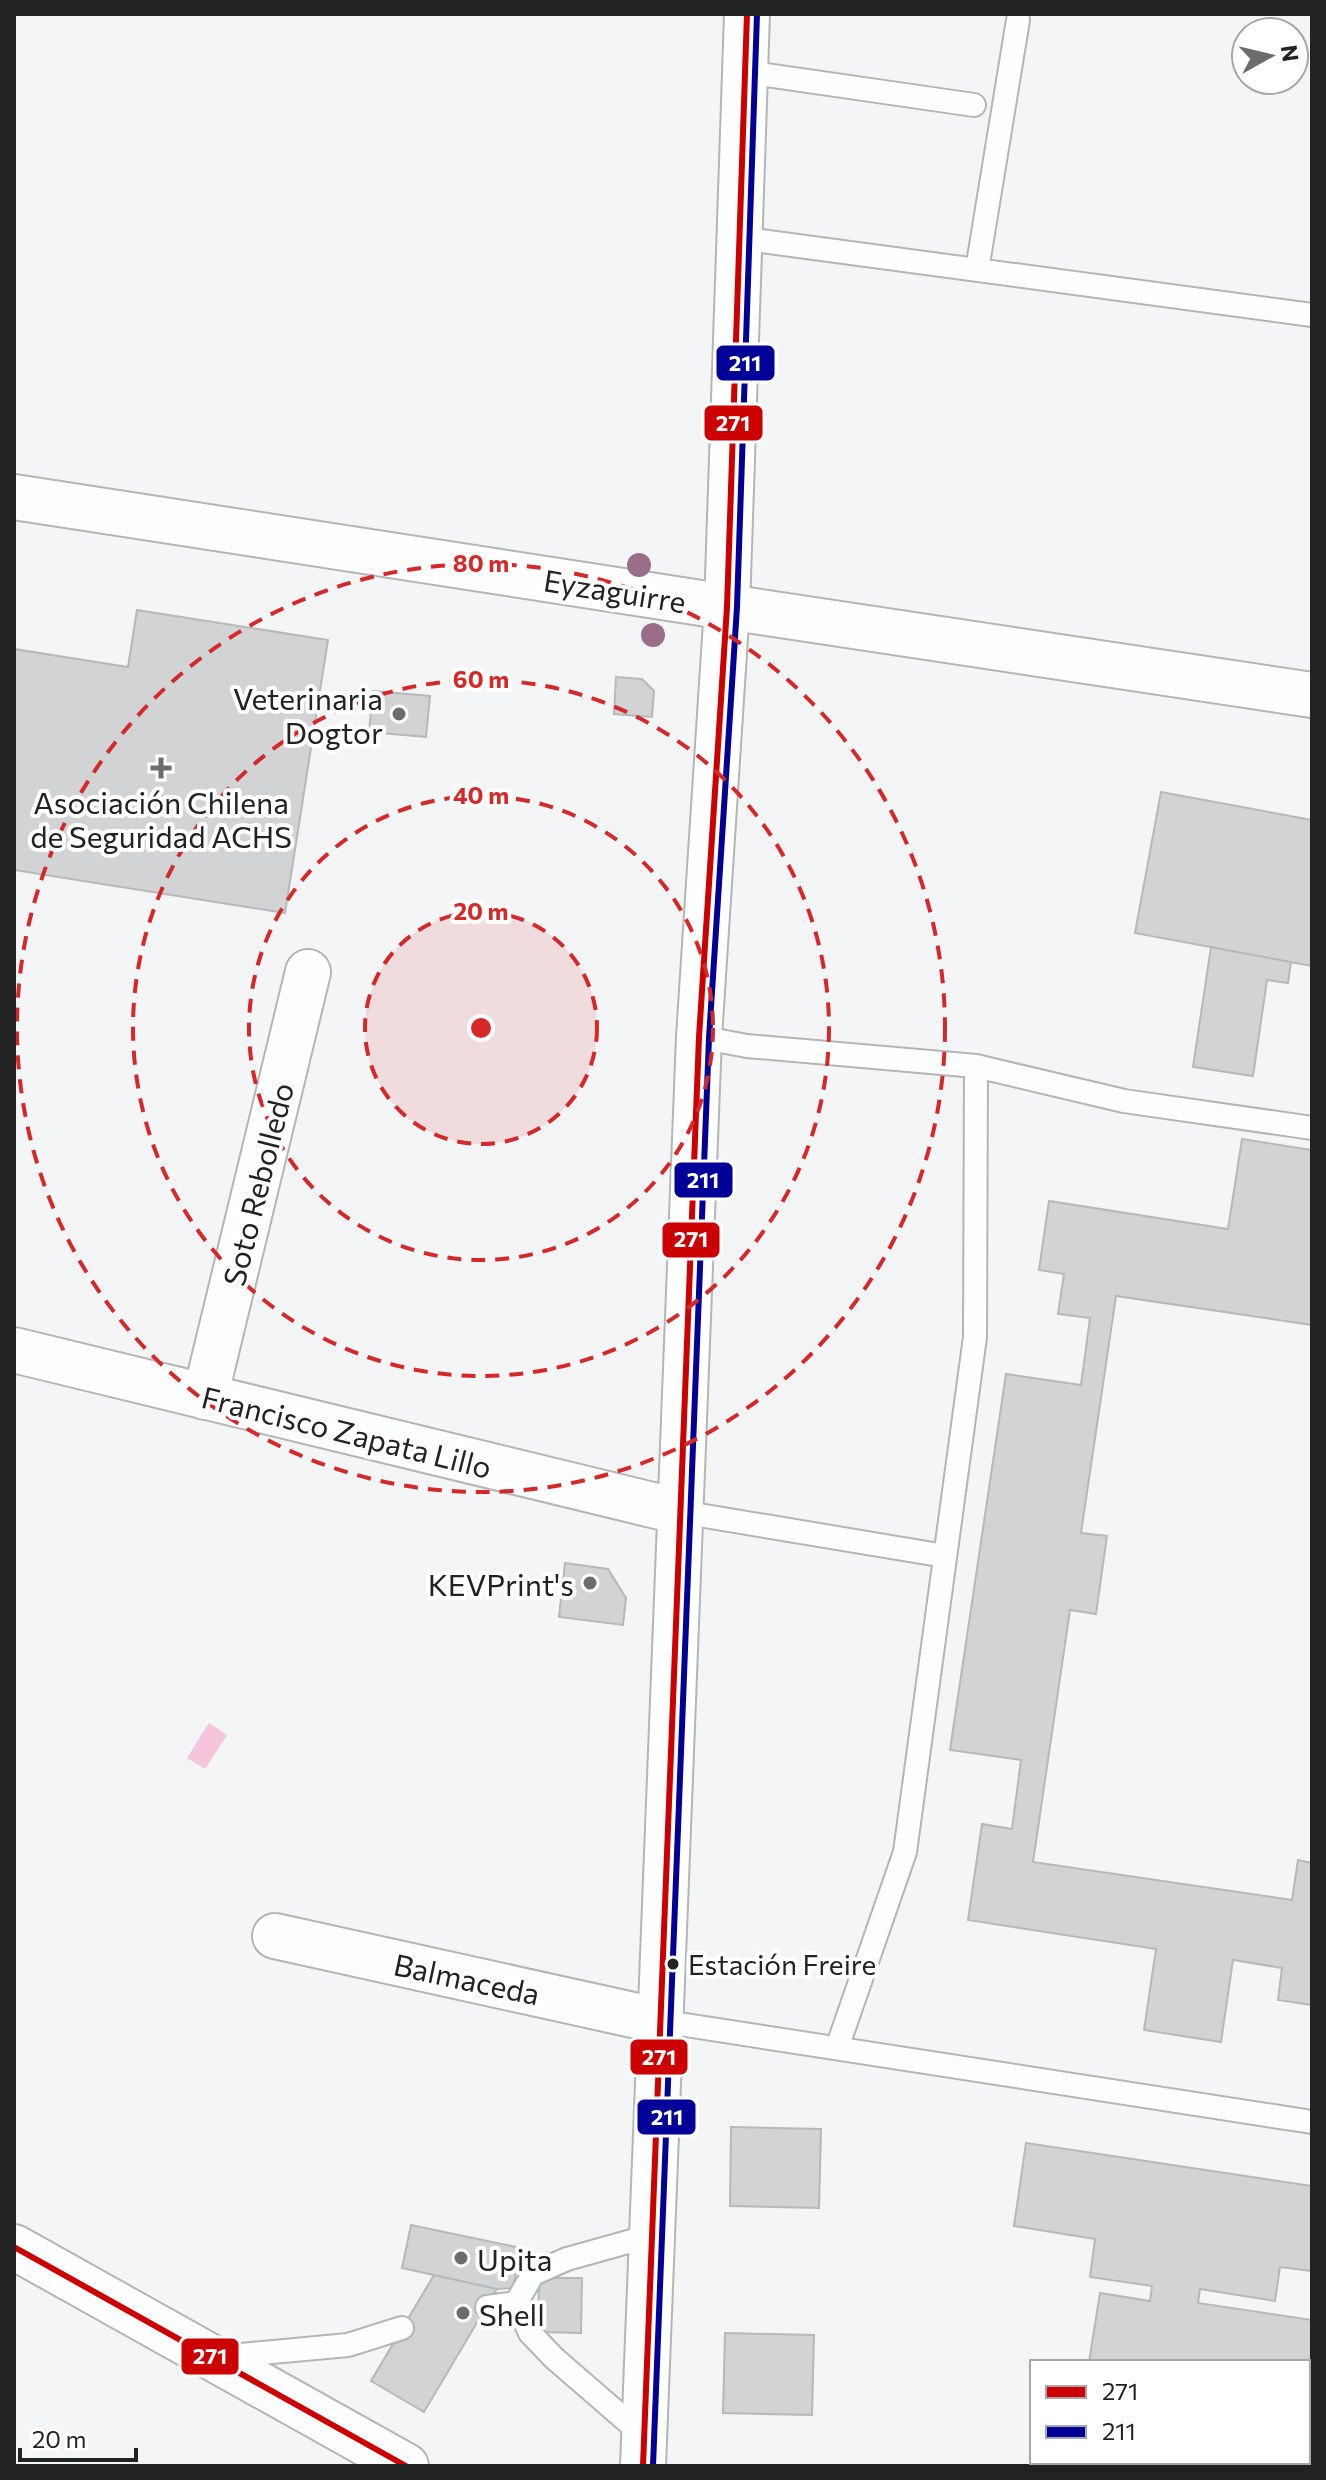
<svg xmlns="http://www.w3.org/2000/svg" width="1326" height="2480" font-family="Commissioner,sans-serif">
	<rect width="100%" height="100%" fill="#f4f5f6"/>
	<!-- water -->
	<path fill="#f5c5db" d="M 209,1723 L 227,1735 L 205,1769 L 187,1758 Z"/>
	<!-- building -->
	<path fill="#d2d3d4" stroke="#b7b8b9" stroke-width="2" d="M 137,610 L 328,640 L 285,913 L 14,870 L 14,649 L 128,667 Z
		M 616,677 L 642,679 L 654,691 L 652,717 L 614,714 Z
		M 373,691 L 430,696 L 426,737 L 369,732 Z
		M 1161,792 L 1312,820 L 1312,966 L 1135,933 Z
		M 1211,947 L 1291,962 L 1288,983 L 1267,980 L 1253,1076 L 1193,1067 Z
		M 1242,1139 L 1312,1150 L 1312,1325 L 1116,1296 L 1081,1533 L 1107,1536 L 1096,1614 L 1070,1610 L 1033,1862 L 1292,1900 L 1298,1860 L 1312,1863 L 1312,2005 L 1278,2000 L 1282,1968 L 1233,1960 L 1221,2042 L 1144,2030 L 1156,1949 L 968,1920 L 982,1824 L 1012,1829 L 1021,1760 L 950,1750 L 1006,1374 L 1081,1385 L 1090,1318 L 1058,1314 L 1064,1274 L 1039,1270 L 1049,1201 L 1228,1229 Z
		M 565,1563 L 608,1569 L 626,1598 L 623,1625 L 559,1617 Z
		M 731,2127 L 821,2129 L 819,2208 L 730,2206 Z
		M 1026,2143 L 1312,2186 L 1312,2271 L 1280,2267 L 1275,2301 L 1200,2289 L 1198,2303 L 1312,2320 L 1312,2403 L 1308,2402 L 1308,2362 L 1089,2362 L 1100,2293 L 1150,2301 L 1152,2286 L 1090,2277 L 1095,2239 L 1014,2226 Z
		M 411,2225 L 521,2248 L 513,2288 L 497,2289 L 402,2268 Z
		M 434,2275 L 497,2289 L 424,2412 L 371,2381 Z
		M 539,2278 L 582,2278 L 581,2333 L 538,2332 Z
		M 725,2333 L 814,2335 L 812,2415 L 723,2413 Z
		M 1229,2462 L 1283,2462 L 1282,2466 L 1255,2466 Z"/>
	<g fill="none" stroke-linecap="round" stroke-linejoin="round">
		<!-- service casing -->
		<g stroke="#b4b5b5" stroke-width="26">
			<path id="service" d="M 745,72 L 974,105
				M 739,238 L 1312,315
				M 977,270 L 1018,20
				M 699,1037 L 747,1046 L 976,1066 L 1124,1101 L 1312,1128
				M 681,1512 L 945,1556
				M 660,2021 L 1312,2122
				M 837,2048 L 905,1852 L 975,1337 L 976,1066
				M 516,2303 L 530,2333 L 554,2358 L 644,2436
				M 487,2307 L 516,2303 L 533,2274 L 567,2259 L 653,2235
				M 220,2357 L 348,2345 L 402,2328"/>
		</g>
		<!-- minor casing -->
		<g stroke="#b4b5b5" stroke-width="48">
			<path id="minor" d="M 727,607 L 1312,695
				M 14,1350 L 681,1512
				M 205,1397 L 308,972
				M 275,1936 L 660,2021"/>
		</g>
		<!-- tertiary casing -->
		<g stroke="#b4b5b5" stroke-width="48">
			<path id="tertiary" d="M 14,497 L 727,607"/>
		</g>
		<!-- secondary casing -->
		<g stroke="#b4b5b5" stroke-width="48">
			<path id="secondary" d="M 14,2247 L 406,2466
				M 643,2466 L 699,1037 L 727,607 L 747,14"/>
		</g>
		<!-- service -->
		<use href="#service" stroke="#fdfefe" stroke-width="22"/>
		<!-- minor -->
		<use href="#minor" stroke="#fdfefe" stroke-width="44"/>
		<!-- tertiary -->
		<use href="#tertiary" stroke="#fdfefe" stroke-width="44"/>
		<!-- secondary -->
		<use href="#secondary" stroke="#fdfefe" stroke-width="44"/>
		<!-- bus-1 casing -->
		<g stroke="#fff" stroke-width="12">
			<path id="bus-1" d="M 14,2247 L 406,2466
				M 643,2466 L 699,1037 L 727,607 L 747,14"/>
		</g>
		<!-- bus-2 casing -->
		<g stroke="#fff" stroke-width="12">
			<path id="bus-2" d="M 653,2466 L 709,1038 L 737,607 L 757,14"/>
		</g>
		<!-- bus-1 -->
		<use href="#bus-1" stroke="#c00" stroke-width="6"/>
		<!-- bus-2 -->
		<use href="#bus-2" stroke="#009" stroke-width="6"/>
	</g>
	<!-- trees -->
	<g fill="#9a6e89">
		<circle cx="639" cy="565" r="12"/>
		<circle cx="653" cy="635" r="12"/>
	</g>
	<!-- distance rings -->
	<circle cx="481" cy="1028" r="116" fill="#d62828" fill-opacity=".12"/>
	<g fill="none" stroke="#d62828" stroke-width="4" stroke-dasharray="14 10">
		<circle cx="481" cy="1028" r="116"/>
		<circle cx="481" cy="1028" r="232"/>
		<circle cx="481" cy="1028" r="348"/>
		<circle cx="481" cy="1028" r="464"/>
	</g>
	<!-- markers -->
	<g fill="#6b6c6d" stroke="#fff" stroke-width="3">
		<circle cx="399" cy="714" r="8"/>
		<path d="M157 756h8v8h8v8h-8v8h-8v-8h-8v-8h8z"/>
		<circle cx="590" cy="1583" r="8"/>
		<circle cx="461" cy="2258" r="8"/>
		<circle cx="463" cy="2313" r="8"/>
	</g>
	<circle fill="#212323" stroke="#fff" stroke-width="3" cx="673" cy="1964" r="7"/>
	<g text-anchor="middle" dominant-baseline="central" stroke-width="8" stroke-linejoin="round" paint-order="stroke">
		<!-- bus labels -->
		<g font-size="28" fill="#212323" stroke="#fff" text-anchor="start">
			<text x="688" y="1964">Estación Freire</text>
		</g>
		<!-- street labels -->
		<g font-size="30" fill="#212323" stroke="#fff">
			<text transform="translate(615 590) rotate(9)">Eyzaguirre</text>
			<text transform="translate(257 1184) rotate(-76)">Soto Rebolledo</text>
			<text transform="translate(347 1431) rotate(14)">Francisco Zapata Lillo</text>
			<text transform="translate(467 1978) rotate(12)">Balmaceda</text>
		</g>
		<!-- poi labels -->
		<g font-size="30" fill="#212323" stroke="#fff" text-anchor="end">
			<text x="383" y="697">Veterinaria<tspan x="383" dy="34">Dogtor</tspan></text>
			<text x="161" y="801" text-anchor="middle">Asociación Chilena<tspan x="161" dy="34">de Seguridad ACHS</tspan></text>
			<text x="574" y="1583">KEVPrint's</text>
			<text x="477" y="2258" text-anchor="start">Upita</text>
			<text x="479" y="2313" text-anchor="start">Shell</text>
		</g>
	</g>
	<circle cx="481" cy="1028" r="12" fill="#d62828" stroke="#fff" stroke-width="4"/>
	<g font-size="24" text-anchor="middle" font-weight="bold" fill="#d62828" stroke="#fff" stroke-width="8" stroke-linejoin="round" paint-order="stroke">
		<text x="481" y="572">80 m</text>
		<text x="481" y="688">60 m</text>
		<text x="481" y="804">40 m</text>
		<text x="481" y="920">20 m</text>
	</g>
	<g stroke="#fff" stroke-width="3">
		<rect x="715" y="344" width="61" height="38" rx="8" fill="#009"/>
		<rect x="703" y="404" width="61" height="38" rx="8" fill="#c00"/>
		<rect x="673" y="1161" width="61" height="38" rx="8" fill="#009"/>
		<rect x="661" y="1221" width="60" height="38" rx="8" fill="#c00"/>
		<rect x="629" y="2038" width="60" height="38" rx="8" fill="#c00"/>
		<rect x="636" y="2098" width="61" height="38" rx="8" fill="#009"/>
		<rect x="180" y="2337" width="60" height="39" rx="8" fill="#c00"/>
	</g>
	<g font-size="22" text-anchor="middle" font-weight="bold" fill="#fff">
		<text x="745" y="371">211</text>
		<text x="733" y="431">271</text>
		<text x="703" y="1188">211</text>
		<text x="691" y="1247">271</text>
		<text x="659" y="2065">271</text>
		<text x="667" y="2125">211</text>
		<text x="210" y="2364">271</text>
	</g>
	<!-- border -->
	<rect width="1326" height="2480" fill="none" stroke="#212323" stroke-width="32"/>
	<!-- legend -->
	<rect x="1030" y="2360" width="280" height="104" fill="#ffffff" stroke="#a6a7a7" stroke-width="2"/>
	<rect x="1046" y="2386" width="40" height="12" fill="#cc0000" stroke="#a6a7a7" stroke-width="2"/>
	<text x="1102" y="2400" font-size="24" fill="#212323">271</text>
	<rect x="1046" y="2426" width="40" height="12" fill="#000099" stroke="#a6a7a7" stroke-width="2"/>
	<text x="1102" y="2440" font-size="24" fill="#212323">211</text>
	<!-- north arrow -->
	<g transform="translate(1270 56) rotate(82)"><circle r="38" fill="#ffffff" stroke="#a6a7a7" stroke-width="2"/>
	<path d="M0-6L14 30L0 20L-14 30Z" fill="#6b6c6d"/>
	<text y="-12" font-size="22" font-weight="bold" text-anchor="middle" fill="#212323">N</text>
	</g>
	<!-- scale -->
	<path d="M20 2448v12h116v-12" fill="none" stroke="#212323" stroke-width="4"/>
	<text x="32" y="2448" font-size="24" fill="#212323" stroke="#ffffff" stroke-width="6" paint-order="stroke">20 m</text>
</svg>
